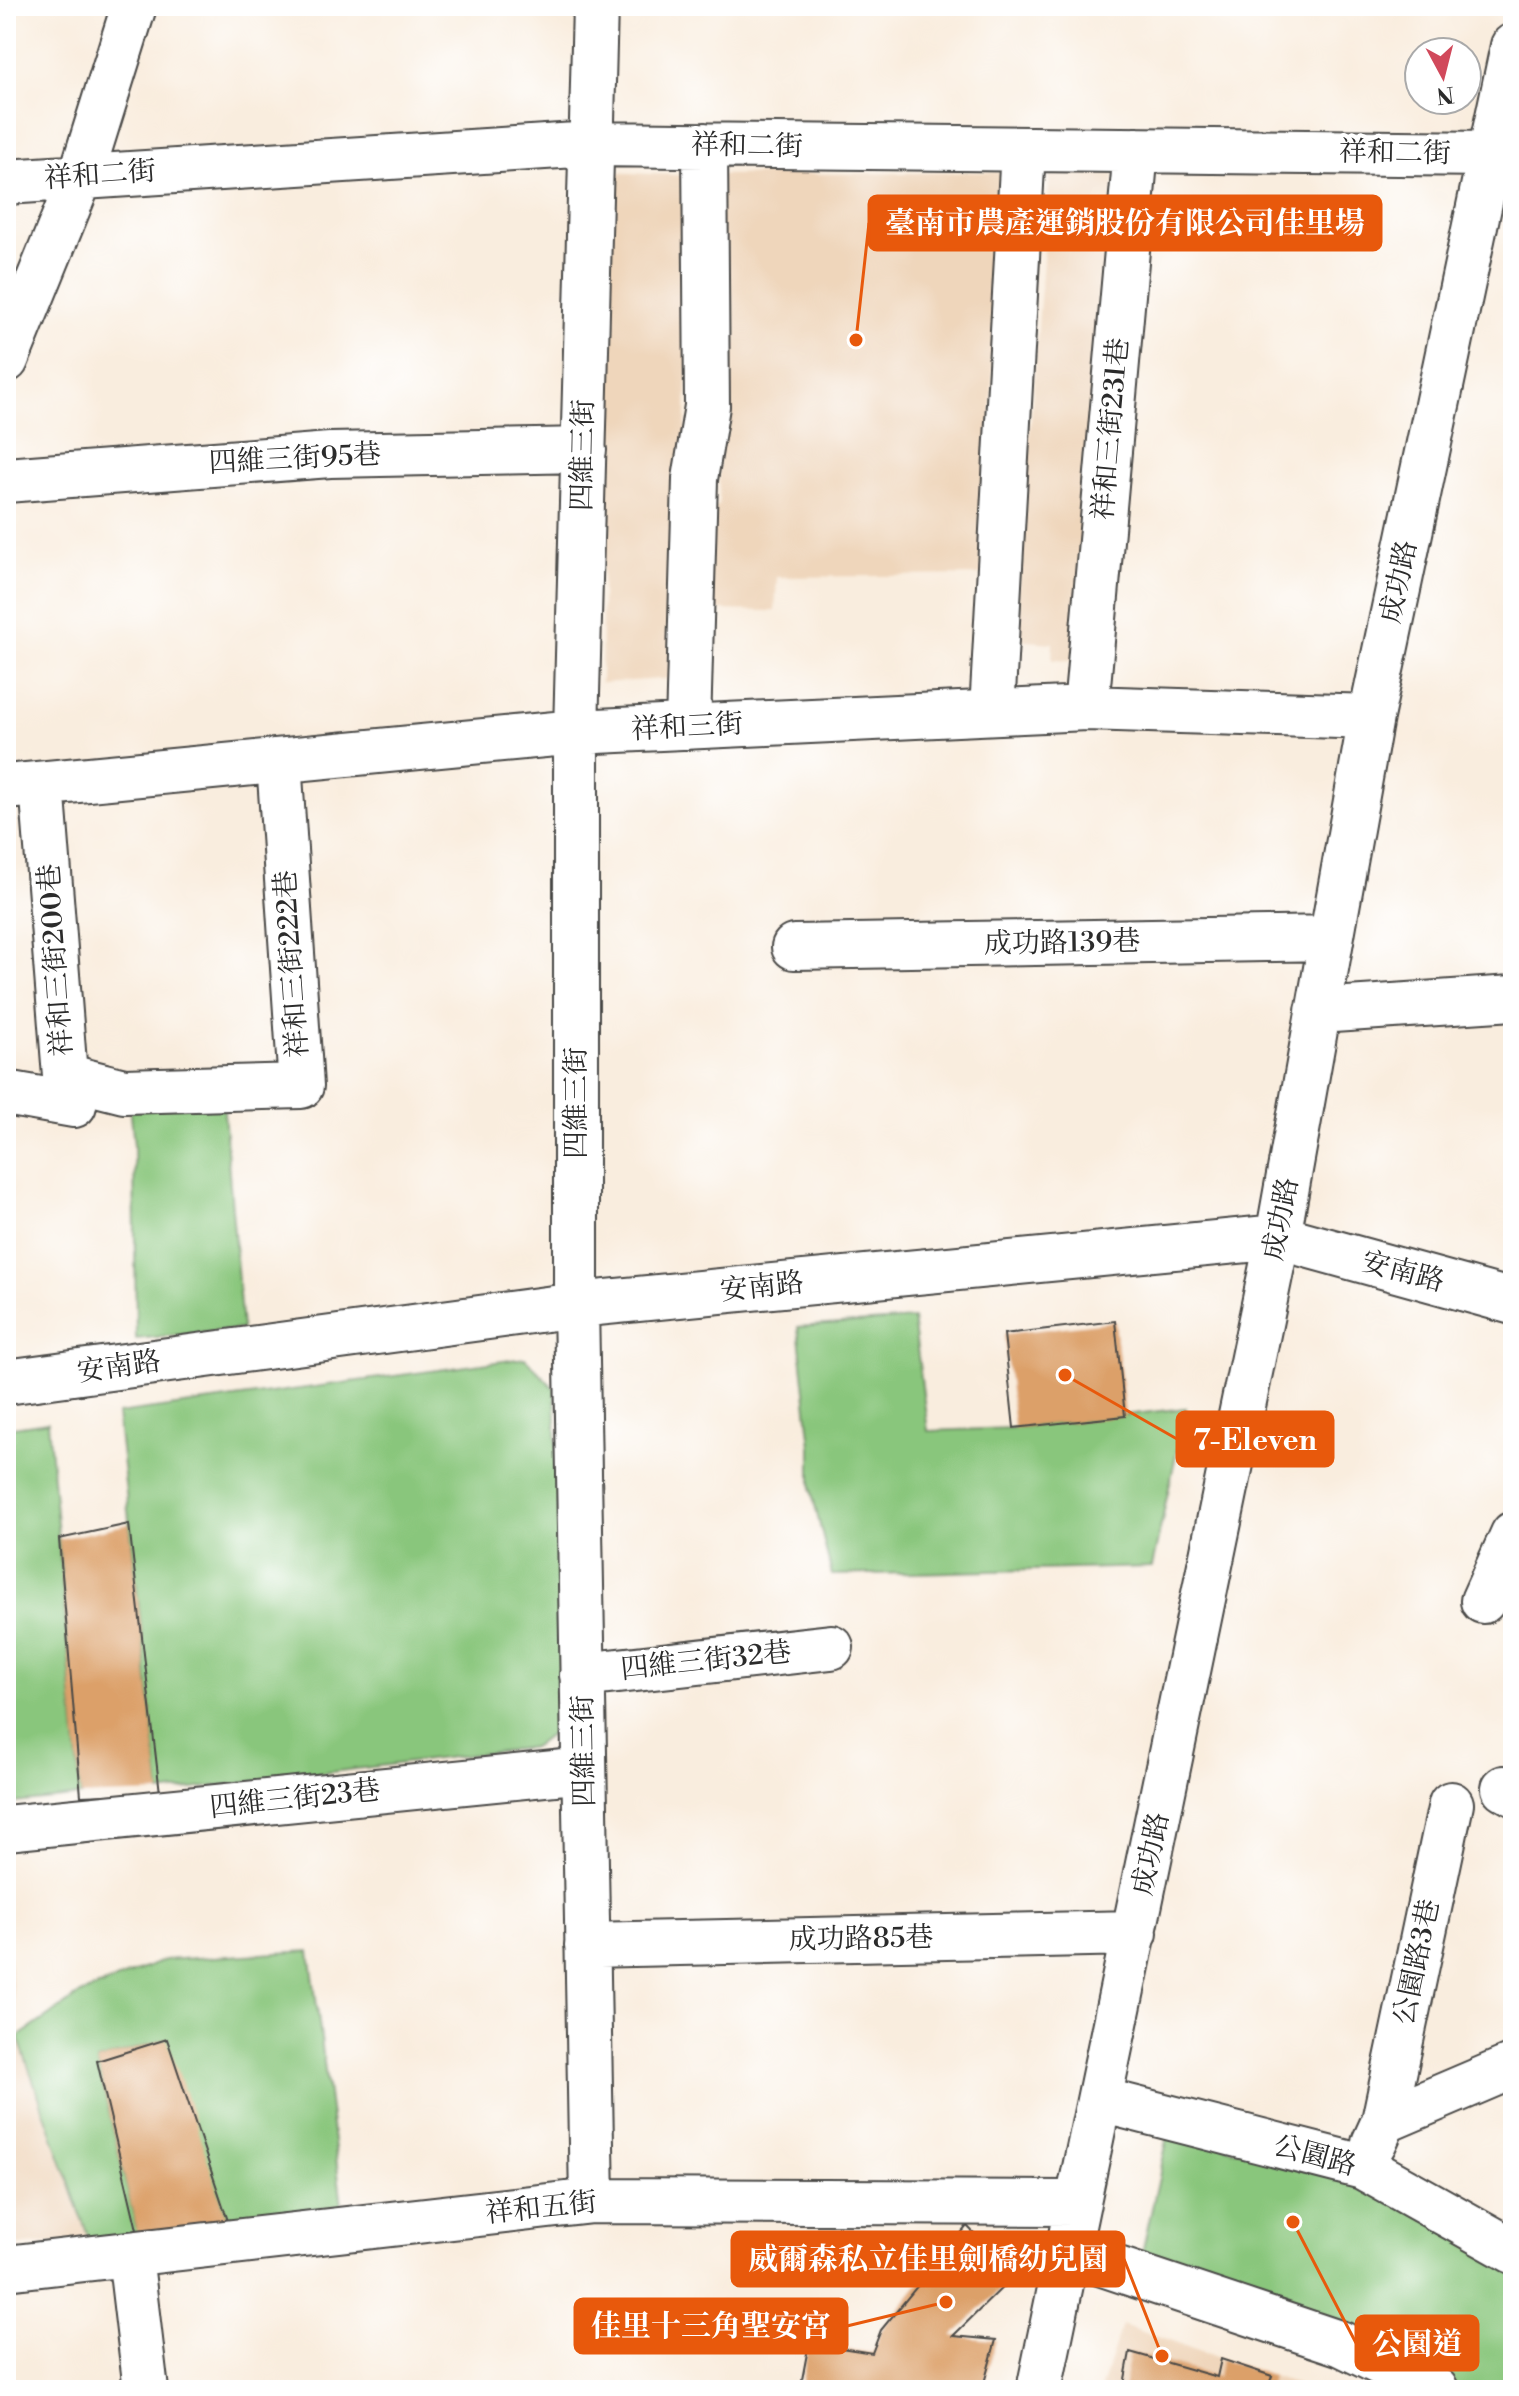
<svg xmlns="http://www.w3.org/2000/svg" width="1519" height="2396" font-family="'Libre Bodoni','Noto Serif TC',serif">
	<rect width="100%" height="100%" fill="#fff"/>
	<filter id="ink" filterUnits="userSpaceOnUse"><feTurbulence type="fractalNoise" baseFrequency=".0125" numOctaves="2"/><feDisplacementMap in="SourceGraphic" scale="16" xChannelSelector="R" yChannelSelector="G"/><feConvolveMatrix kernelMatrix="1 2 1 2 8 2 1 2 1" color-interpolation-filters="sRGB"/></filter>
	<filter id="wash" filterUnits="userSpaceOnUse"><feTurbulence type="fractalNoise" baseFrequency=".006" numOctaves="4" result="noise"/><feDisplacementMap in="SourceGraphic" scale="32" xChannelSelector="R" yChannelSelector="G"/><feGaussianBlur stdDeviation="1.8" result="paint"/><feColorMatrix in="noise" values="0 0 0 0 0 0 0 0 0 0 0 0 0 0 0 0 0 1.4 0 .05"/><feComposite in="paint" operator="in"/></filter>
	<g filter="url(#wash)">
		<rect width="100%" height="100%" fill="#f9edde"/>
		<!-- built -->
		<path fill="#efd6bb" d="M 1050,169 L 1115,172 L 1076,661 L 1052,660 L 1053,643 L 1014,640 Z
			M 608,172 L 694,176 L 677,678 L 601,683 Z
			M 1001,172 L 984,575 L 777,577 L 775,611 L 708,610 L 701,510 L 719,505 L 716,175 Z
			M 6,1925 L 18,2037 L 89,2239 L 6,2247 Z
			M 1122,2325 L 1313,2390 L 1100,2390 Z"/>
		<!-- green -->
		<path fill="#89c67c" stroke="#5a7854" stroke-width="2" d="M 223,1100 L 242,1329 L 136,1339 L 134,1146 L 130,1104 Z
			M 913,1319 L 928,1431 L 1014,1428 L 1186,1408 L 1152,1567 L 832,1575 L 811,1489 L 811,1446 L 798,1327 Z
			M 525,1358 L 555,1389 L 564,1724 L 534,1747 L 160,1793 L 117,1414 Z
			M 48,1422 L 81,1796 L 6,1804 L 6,1428 Z
			M 310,1951 L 342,2205 L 229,2224 L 164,2040 L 97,2061 L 138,2234 L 89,2239 L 18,2037 L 81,1994 L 165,1960 Z
			M 1169,2132 L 1361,2182 L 1513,2262 L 1513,2390 L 1462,2390 L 1340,2333 L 1139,2266 Z"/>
		<g id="blocks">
			<!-- building -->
			<path fill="#dca069" d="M 1115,1321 L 1125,1416 L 1014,1428 L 1004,1334 Z
				M 129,1524 L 160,1793 L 81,1796 L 59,1539 Z
				M 167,2039 L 229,2224 L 138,2234 L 97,2061 Z
				M 967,2226 L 1015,2275 L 953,2336 L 996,2340 L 982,2390 L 800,2390 L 809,2343 L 872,2353 L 881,2330 Z
				M 1130,2352 L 1217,2377 L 1221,2359 L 1272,2376 L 1267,2390 L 1123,2390 Z"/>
		</g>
	</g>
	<g filter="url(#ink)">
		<use href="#blocks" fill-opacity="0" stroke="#4a4846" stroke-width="2"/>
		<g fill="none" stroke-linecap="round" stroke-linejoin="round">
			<!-- minor casing -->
			<g stroke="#4a4846" stroke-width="48">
				<path id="minor" d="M 6,182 L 591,144 L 1490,154
					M 6,360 L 81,176 L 134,6
					M 6,480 L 330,455 L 584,450
					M 1086,708 L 1136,150
					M 992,712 L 1023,149
					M 688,727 L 695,479 L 707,406 L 705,145
					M 42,784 L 65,1076 L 124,1091 L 301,1086 L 279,761
					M 6,787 L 576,732 L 1086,708 L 1371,717
					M 794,947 L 1331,938
					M 1318,1011 L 1513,998
					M 6,1093 L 74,1105
					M 6,1382 L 576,1305 L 1278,1237 L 1513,1302
					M 1483,1601 L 1513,1534
					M 582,1675 L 831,1647
					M 1504,1788 L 1513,1793
					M 6,1828 L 584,1770
					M 587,1945 L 1135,1933
					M 1101,2100 L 1363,2167 L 1513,2251
					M 1384,2121 L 1451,1804
					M 1374,2143 L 1384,2121 L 1513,2066
					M 592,2201 L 576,1305 L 576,732 L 595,6
					M 1067,2252 L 1342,2344 L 1436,2390
					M 130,2255 L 146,2390
					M 6,2268 L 592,2201 L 1078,2203
					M 1039,2390 L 1278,1237 L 1371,717 L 1513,46"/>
			</g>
			<!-- minor -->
			<use href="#minor" stroke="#fff" stroke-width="44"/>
		</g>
	</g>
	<g text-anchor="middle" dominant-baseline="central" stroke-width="8" stroke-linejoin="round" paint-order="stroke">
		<!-- street labels -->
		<g font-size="28" fill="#2b2b2b" stroke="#fff">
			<text transform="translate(747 146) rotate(1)">祥和二街</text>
			<text transform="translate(1395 153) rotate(1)">祥和二街</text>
			<text transform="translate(100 175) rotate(-4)">祥和二街</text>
			<text transform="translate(1111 429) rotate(-85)">祥和三街231巷</text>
			<text transform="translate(583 455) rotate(-89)">四維三街</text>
			<text transform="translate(295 459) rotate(-3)">四維三街95巷</text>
			<text transform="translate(1399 582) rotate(-78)">成功路</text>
			<text transform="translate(687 727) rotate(-3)">祥和三街</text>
			<text transform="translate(1062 943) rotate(-1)">成功路139巷</text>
			<text transform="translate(56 960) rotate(-94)">祥和三街200巷</text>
			<text transform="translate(292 964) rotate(-94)">祥和三街222巷</text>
			<text transform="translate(576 1103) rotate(-90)">四維三街</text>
			<text transform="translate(1281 1219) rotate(-79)">成功路</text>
			<text transform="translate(1403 1272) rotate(15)">安南路</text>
			<text transform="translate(762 1287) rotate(-6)">安南路</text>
			<text transform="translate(119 1367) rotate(-8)">安南路</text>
			<text transform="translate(706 1661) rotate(-6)">四維三街32巷</text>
			<text transform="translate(584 1751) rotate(-91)">四維三街</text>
			<text transform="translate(295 1799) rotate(-6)">四維三街23巷</text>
			<text transform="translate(1151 1854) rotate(-78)">成功路</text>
			<text transform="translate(861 1939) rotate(-1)">成功路85巷</text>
			<text transform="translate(1417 1962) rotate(-78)">公園路3巷</text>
			<text transform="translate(1315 2156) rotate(15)">公園路</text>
			<text transform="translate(541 2208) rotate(-6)">祥和五街</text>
		</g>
	</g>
	<!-- callouts -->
	<path fill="none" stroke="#e8590c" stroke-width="3" d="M856 340L869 223M1065 1375L1177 1439M1162 2356L1124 2259M946 2302L847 2326M1293 2222L1356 2343"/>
	<g fill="#e8590c" stroke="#fff" stroke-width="3">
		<circle cx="856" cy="340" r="8"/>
		<circle cx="1065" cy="1375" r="8"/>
		<circle cx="1162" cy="2356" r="8"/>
		<circle cx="946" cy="2302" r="8"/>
		<circle cx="1293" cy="2222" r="8"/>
	</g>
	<g fill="#e8590c" stroke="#e8590c" stroke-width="3">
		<rect x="869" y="196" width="512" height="54" rx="8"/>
		<rect x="1177" y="1412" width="156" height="54" rx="8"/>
		<rect x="732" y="2232" width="392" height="54" rx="8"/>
		<rect x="575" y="2299" width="272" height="54" rx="8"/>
		<rect x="1356" y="2316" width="122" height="54" rx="8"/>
	</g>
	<g font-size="30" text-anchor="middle" font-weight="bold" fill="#fff">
		<text x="1125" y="233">臺南市農產運銷股份有限公司佳里場</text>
		<text x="1255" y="1450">7-Eleven</text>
		<text x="928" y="2269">威爾森私立佳里劍橋幼兒園</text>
		<text x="711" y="2336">佳里十三角聖安宮</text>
		<text x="1417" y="2354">公園道</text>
	</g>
	<!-- margin -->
	<rect width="1519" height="2396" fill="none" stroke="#fff" stroke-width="32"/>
	<!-- north arrow -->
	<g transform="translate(1443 76) rotate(173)"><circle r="38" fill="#ffffff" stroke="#aaaaaa" stroke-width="2"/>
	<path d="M0-6L14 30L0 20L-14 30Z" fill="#d1495b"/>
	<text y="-12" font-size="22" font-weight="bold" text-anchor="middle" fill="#2b2b2b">N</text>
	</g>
</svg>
